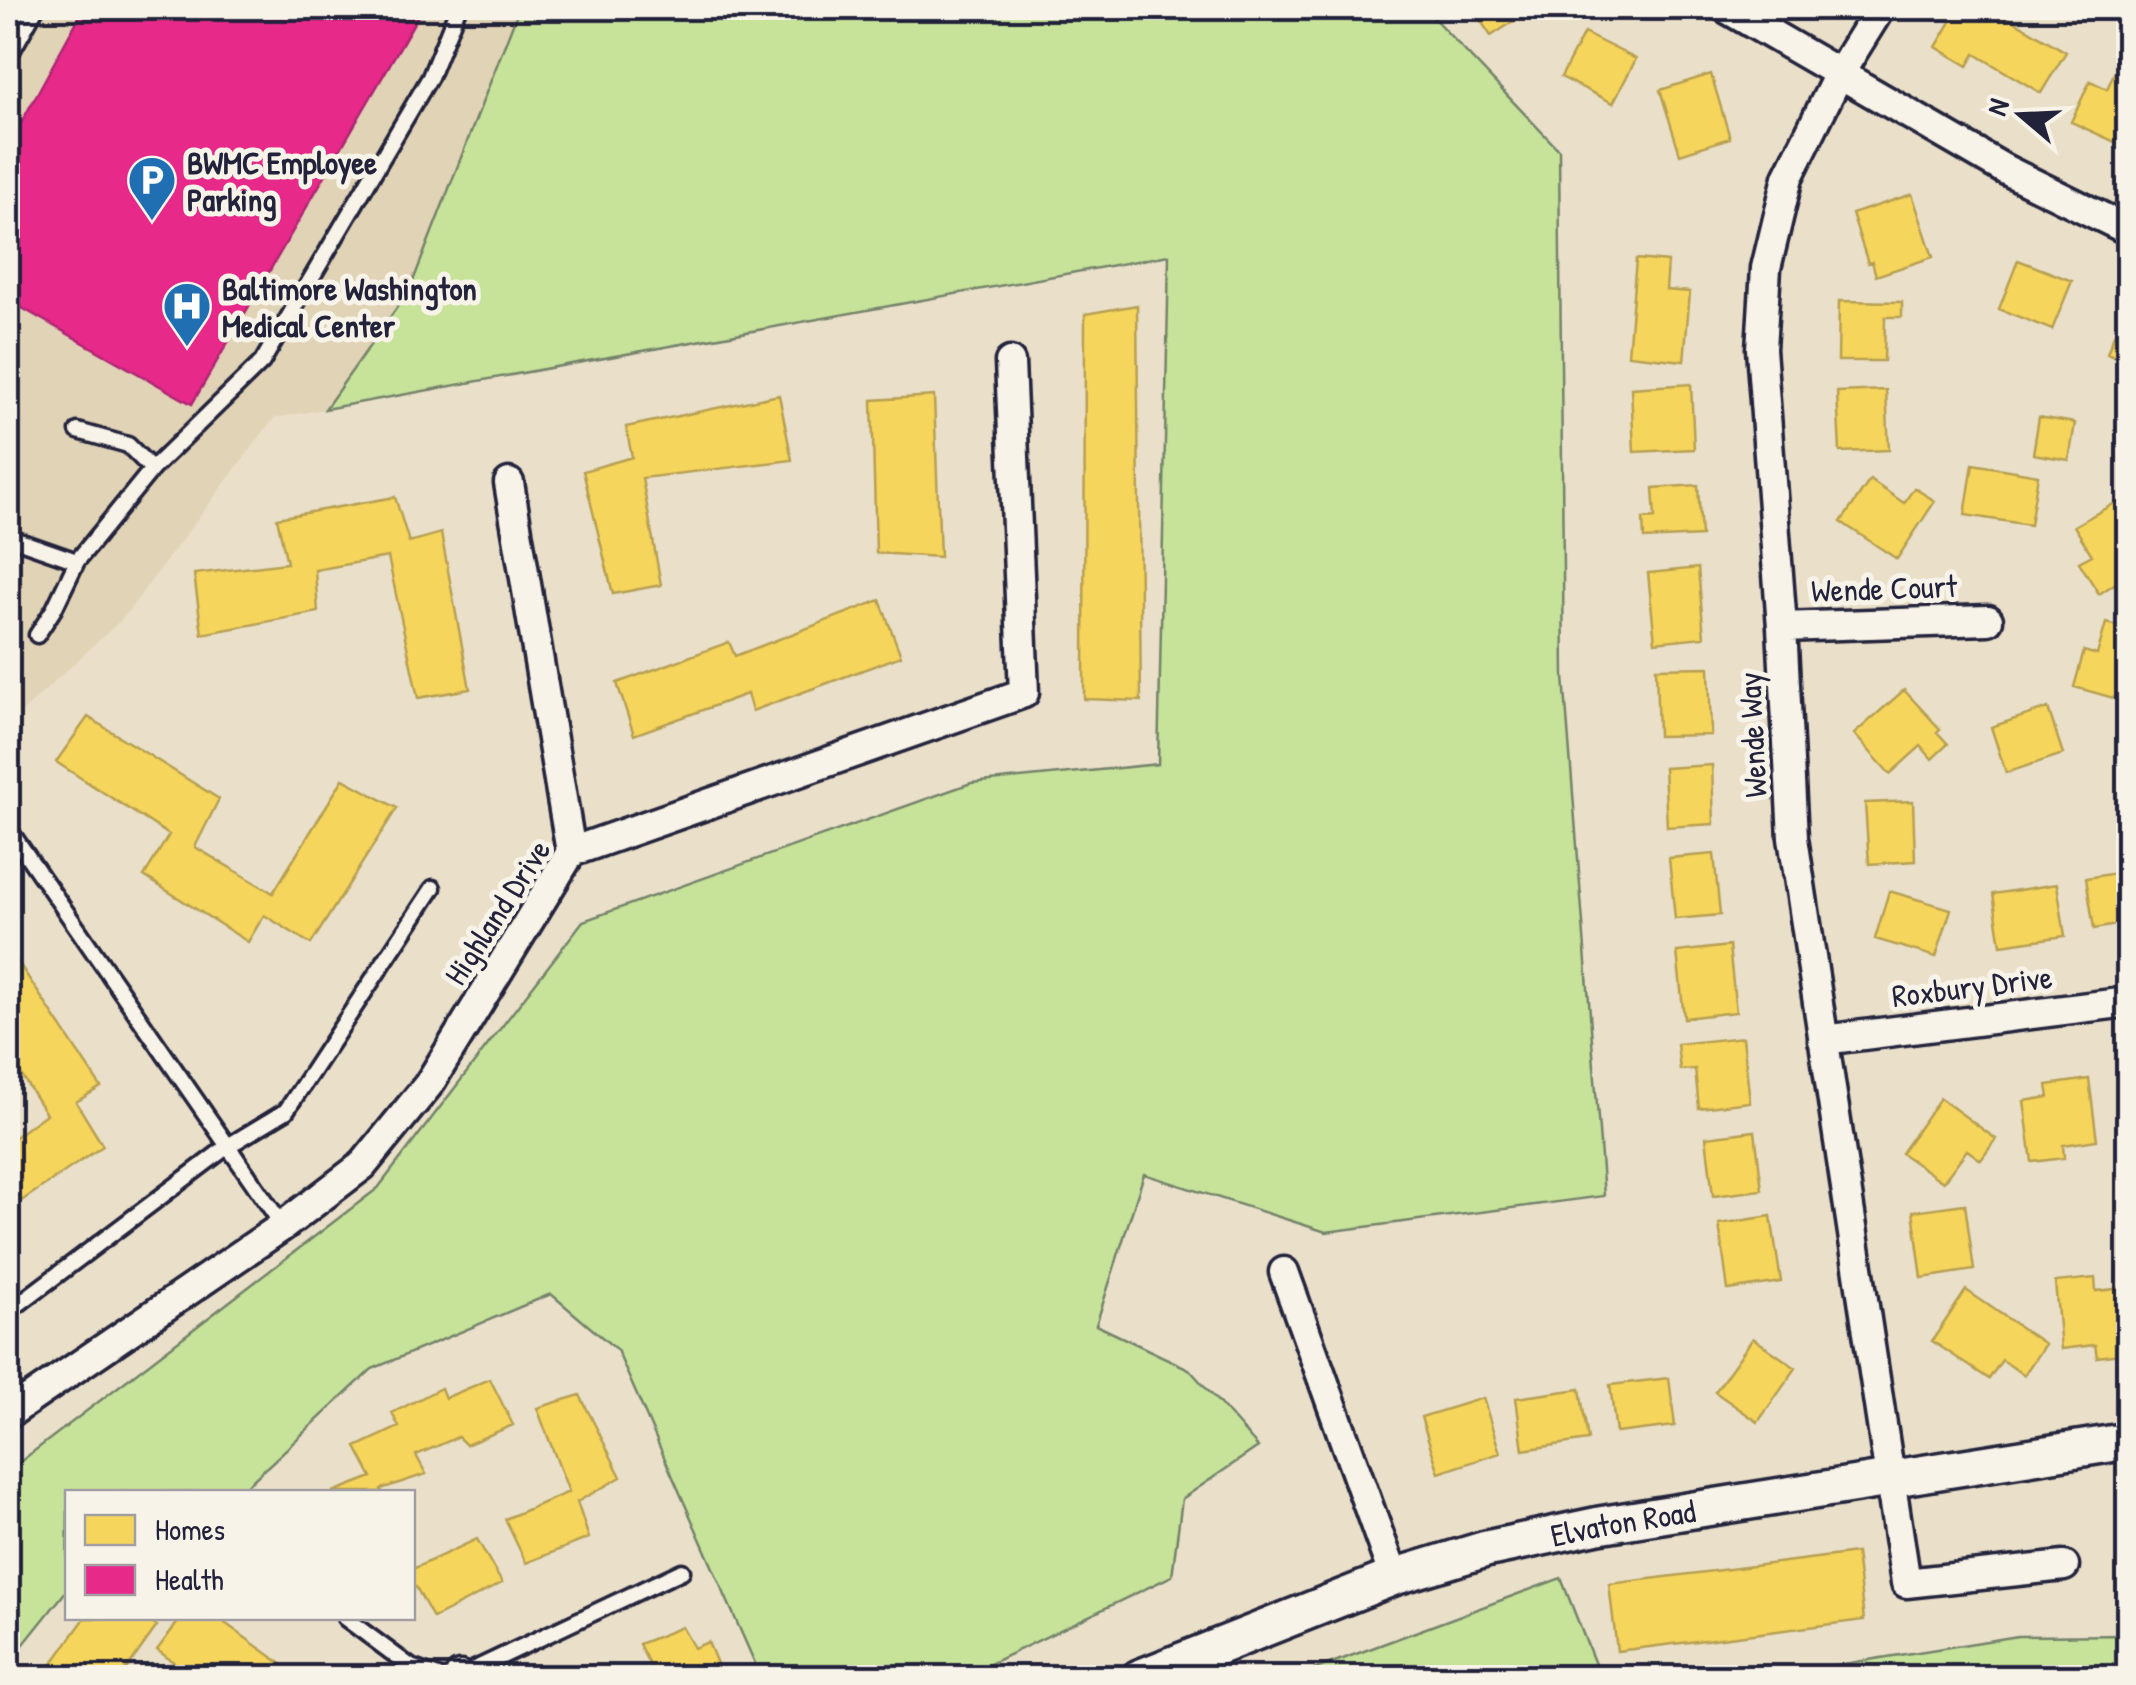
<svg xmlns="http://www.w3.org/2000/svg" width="2136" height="1685" font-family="'Patrick Hand',sans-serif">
	<rect width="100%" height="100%" fill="#eae0ca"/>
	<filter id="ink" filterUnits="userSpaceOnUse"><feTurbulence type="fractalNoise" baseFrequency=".01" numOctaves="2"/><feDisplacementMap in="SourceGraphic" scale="20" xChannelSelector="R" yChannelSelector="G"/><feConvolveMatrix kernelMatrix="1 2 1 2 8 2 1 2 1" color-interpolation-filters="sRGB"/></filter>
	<g filter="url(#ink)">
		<!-- built -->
		<path fill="#e1d3b5" d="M 8,8 L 519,8 L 410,289 L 325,409 L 274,418 L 123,618 L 8,725 Z"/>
		<!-- green -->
		<path fill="#c7e39a" stroke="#74826a" stroke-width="2.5" d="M 519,8 L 1424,8 L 1559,150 L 1564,677 L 1604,1196 L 1326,1232 L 1144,1174 L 1096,1325 L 1189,1369 L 1258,1447 L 1182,1499 L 1172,1576 L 963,1677 L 761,1677 L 617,1350 L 551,1294 L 372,1369 L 240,1492 L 68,1492 L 67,1590 L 8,1664 L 8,1471 L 378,1188 L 583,921 L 971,783 L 1158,764 L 1169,255 L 325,409 L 410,289 Z
			M 1561,1578 L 1600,1677 L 1294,1677 Z
			M 2128,1635 L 2128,1677 L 1763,1677 L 2018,1636 Z"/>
		<!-- homes -->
		<path fill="#f6d55c" stroke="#b69f52" stroke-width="2.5" d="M 1472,8 L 1534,8 L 1491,36 Z
			M 1959,8 L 1992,8 L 2066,52 L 2041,93 L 1975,54 L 1968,66 L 1936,47 Z
			M 1584,33 L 1636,59 L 1613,103 L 1561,77 Z
			M 2114,73 L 2128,80 L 2128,148 L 2071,122 L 2090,81 L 2107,89 Z
			M 1711,74 L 1730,138 L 1680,154 L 1660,90 Z
			M 1912,194 L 1933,257 L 1876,276 L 1872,262 L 1868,263 L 1852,214 Z
			M 1636,259 L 1668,262 L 1666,290 L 1690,292 L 1684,361 L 1628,355 Z
			M 2018,260 L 2072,281 L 2052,330 L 1999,309 Z
			M 1839,301 L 1902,302 L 1902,317 L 1885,317 L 1884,361 L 1838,361 Z
			M 1137,305 L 1141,701 L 1084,699 L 1085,314 Z
			M 2122,314 L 2128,316 L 2128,362 L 2107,353 Z
			M 1691,384 L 1694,449 L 1634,452 L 1631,388 Z
			M 1886,390 L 1889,450 L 1840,452 L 1837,392 Z
			M 779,395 L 792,460 L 642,478 L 661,585 L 613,594 L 583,471 L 632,457 L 626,427 Z
			M 934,396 L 940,557 L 876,553 L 872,400 Z
			M 2039,417 L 2075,423 L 2069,460 L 2033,454 Z
			M 1973,464 L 2038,475 L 2030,525 L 1965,515 Z
			M 1870,480 L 1904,503 L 1914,488 L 1935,501 L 1897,559 L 1841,522 Z
			M 1698,485 L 1701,536 L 1644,539 L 1643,519 L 1655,518 L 1653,488 Z
			M 395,497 L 409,542 L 441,533 L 470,689 L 418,698 L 388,557 L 315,570 L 318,612 L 202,634 L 194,574 L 287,563 L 277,518 Z
			M 2117,502 L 2128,521 L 2128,575 L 2099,594 L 2079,562 L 2092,555 L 2074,526 Z
			M 1698,568 L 1704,637 L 1655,642 L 1648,573 Z
			M 880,600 L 901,656 L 752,711 L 747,694 L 634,735 L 617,683 L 729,642 L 735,656 Z
			M 2106,623 L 2128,629 L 2128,702 L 2074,687 L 2084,651 L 2097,655 Z
			M 1709,667 L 1711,735 L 1658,736 L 1656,668 Z
			M 1904,690 L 1940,729 L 1937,732 L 1948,744 L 1932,759 L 1921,746 L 1890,774 L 1854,734 Z
			M 2048,708 L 2063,754 L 2006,773 L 1991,727 Z
			M 88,717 L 219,799 L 195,847 L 273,893 L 343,779 L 397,808 L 311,944 L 264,915 L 248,942 L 144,876 L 169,835 L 56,762 Z
			M 1712,765 L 1714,824 L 1667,827 L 1664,768 Z
			M 1913,801 L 1915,861 L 1869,864 L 1865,803 Z
			M 1714,854 L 1720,915 L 1675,919 L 1669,858 Z
			M 2128,871 L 2128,923 L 2094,929 L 2086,878 Z
			M 2057,884 L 2065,936 L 2001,945 L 1993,894 Z
			M 1889,891 L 1951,909 L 1936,957 L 1875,939 Z
			M 1729,946 L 1736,1012 L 1684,1018 L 1677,952 Z
			M 12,953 L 101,1087 L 76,1102 L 103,1146 L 8,1210 L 8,1142 L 46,1114 L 8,1054 L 8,956 Z
			M 1743,1037 L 1750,1102 L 1699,1108 L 1695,1069 L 1680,1070 L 1677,1044 Z
			M 2128,1070 L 2128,1123 L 2122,1123 L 2119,1071 Z
			M 2089,1079 L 2097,1140 L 2063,1145 L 2064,1158 L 2032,1162 L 2024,1101 L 2049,1097 L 2047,1085 Z
			M 1940,1098 L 1996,1139 L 1981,1160 L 1967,1150 L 1943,1182 L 1901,1153 Z
			M 1755,1131 L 1762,1190 L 1713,1196 L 1706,1137 Z
			M 1965,1204 L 1974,1270 L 1922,1278 L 1913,1211 Z
			M 1771,1216 L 1781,1282 L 1728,1290 L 1719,1224 Z
			M 2095,1278 L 2096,1291 L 2125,1288 L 2128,1353 L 2097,1357 L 2095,1345 L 2061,1349 L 2055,1282 Z
			M 1966,1290 L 2045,1344 L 2024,1375 L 2002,1360 L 1989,1379 L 1932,1341 Z
			M 1753,1338 L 1796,1368 L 1758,1422 L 1715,1392 Z
			M 1669,1378 L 1675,1426 L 1616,1433 L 1610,1385 Z
			M 490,1379 L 513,1425 L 466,1445 L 458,1437 L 416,1455 L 426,1474 L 381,1489 L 382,1492 L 333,1492 L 372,1477 L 356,1447 L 399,1427 L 392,1413 L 441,1388 L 445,1398 Z
			M 1580,1389 L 1588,1440 L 1523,1450 L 1516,1398 Z
			M 580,1395 L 621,1477 L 577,1502 L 589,1538 L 526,1563 L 505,1519 L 569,1492 L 537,1408 Z
			M 1483,1398 L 1500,1453 L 1439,1473 L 1421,1417 Z
			M 477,1539 L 502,1583 L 433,1618 L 416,1587 L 412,1588 L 412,1565 L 415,1568 Z
			M 1856,1553 L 1864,1620 L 1617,1651 L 1609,1584 Z
			M 85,1618 L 145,1618 L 157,1626 L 120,1678 L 42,1678 Z
			M 181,1618 L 218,1618 L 301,1678 L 195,1678 L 157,1650 Z
			M 682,1627 L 694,1648 L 708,1642 L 723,1678 L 668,1678 L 663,1667 L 653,1672 L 639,1644 Z"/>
		<!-- health -->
		<path fill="#e7298a" stroke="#ac2772" stroke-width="2.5" d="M 84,8 L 422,9 L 192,404 L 8,300 L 8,147 Z"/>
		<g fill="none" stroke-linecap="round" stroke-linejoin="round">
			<!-- service casing -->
			<g stroke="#22223b" stroke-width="21">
				<path id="service" d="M 8,58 L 36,8
					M 78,431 L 128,445 L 152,469
					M 8,537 L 77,561
					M 37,635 L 54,609 L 77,561 L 152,469 L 262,362 L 430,77 L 458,8
					M 8,828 L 283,1226
					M 8,1312 L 228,1146 L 286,1111 L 433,888
					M 345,1618 L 411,1667 L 441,1678
					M 445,1678 L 460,1676 L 682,1571"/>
			</g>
			<!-- minor casing -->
			<g stroke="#22223b" stroke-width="35">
				<path id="minor" d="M 1726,8 L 2004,169 L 2128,230
					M 1880,8 L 1839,74 L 1788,177 L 1766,268 L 1761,349 L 1782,627 L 1793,838 L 1906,1583 L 2064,1566
					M 509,483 L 571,852
					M 1782,627 L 1988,620
					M 1823,1040 L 2128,1002
					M 1284,1272 L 1394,1577
					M 8,1414 L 283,1226 L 363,1165 L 429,1084 L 571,852 L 1024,693 L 1010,362
					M 460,1676 L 460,1678"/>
			</g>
			<!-- tertiary casing -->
			<g stroke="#22223b" stroke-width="42">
				<g id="tertiary">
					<path id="s1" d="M 1139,1678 L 1394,1577 L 1486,1549 L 1599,1525 L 2128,1441"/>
				</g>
			</g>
			<!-- service -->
			<use href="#service" stroke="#f7f3e8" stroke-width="14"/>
			<!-- minor -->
			<use href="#minor" stroke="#f7f3e8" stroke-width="28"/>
			<!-- tertiary -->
			<use href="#tertiary" stroke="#f7f3e8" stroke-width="35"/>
		</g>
	</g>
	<!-- icons -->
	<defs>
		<g id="parking-pin" transform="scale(2.5)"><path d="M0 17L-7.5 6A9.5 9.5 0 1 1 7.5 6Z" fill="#1f6fb2" stroke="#f7f3e8"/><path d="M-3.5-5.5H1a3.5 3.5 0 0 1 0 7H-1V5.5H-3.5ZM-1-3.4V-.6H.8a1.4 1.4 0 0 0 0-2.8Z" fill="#fff"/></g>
		<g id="hospital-pin" transform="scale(2.5)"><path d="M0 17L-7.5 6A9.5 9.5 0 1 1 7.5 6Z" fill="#1f6fb2" stroke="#f7f3e8"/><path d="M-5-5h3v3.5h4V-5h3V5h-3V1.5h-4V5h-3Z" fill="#fff"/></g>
	</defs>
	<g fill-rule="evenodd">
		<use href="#parking-pin" x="152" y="180"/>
		<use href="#hospital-pin" x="187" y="306"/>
	</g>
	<g text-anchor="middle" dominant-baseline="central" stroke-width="10" stroke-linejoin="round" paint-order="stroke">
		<!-- poi labels -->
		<g font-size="32" font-weight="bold" fill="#22223b" stroke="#f7f3e8" text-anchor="start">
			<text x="187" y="162">BWMC Employee<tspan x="187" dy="37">Parking</tspan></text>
			<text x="222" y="288">Baltimore Washington<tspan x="222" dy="37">Medical Center</tspan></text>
		</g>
		<!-- street labels -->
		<g font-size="32" fill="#22223b" stroke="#f7f3e8">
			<text transform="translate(1884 588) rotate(-2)">Wende Court</text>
			<text transform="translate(1752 735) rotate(-93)">Wende Way</text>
			<text transform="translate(497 912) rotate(-57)">Highland Drive</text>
			<text transform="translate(1972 986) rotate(-7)">Roxbury Drive</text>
			<text stroke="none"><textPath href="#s1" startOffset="510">Elvaton Road</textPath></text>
		</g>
	</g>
	<!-- margin -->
	<rect width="2136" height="1685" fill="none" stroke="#f7f3e8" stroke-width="40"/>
	<rect x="20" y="20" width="2096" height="1645" fill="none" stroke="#22223b" stroke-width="4" filter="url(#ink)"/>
	<!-- legend -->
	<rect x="65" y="1490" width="350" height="130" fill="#f7f3e8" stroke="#a29fa3" stroke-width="2.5"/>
	<rect x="85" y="1515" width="50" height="30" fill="#f6d55c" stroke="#a29fa3" stroke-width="2.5"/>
	<text x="155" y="1540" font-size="30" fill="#22223b">Homes</text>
	<rect x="85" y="1565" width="50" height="30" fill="#e7298a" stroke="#a29fa3" stroke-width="2.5"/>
	<text x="155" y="1590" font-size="30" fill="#22223b">Health</text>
	<!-- north arrow -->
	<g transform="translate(2021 115) rotate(289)" stroke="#f7f3e8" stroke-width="8" paint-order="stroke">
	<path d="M0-8L18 38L0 25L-18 38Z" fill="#22223b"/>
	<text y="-15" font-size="28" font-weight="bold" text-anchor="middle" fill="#22223b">N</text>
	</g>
</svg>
